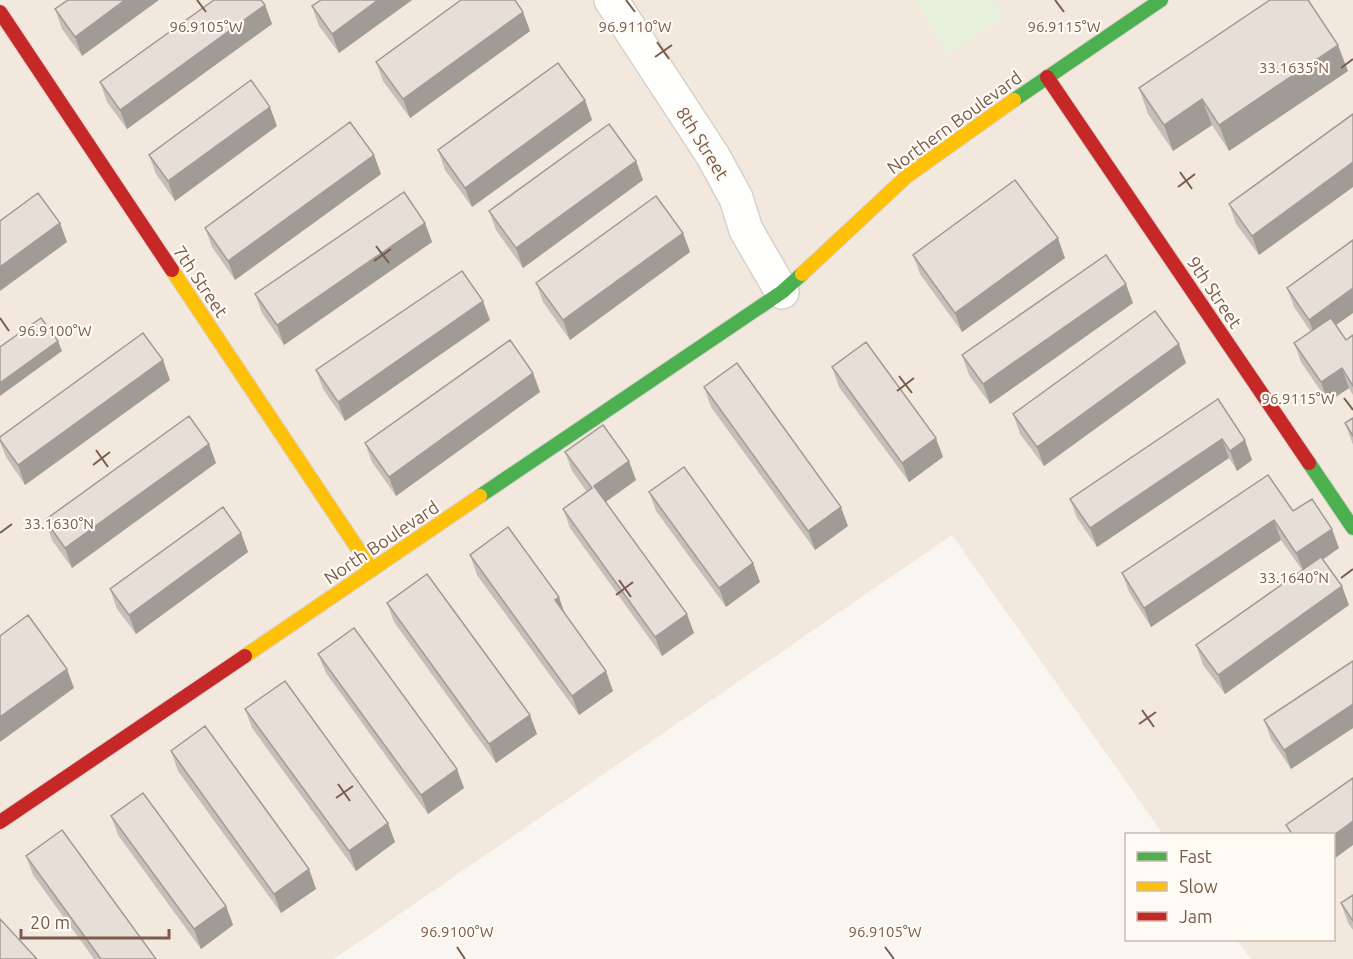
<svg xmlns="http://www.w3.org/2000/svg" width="1353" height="959" font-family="Ubuntu,sans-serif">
	<rect width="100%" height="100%" fill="#f9f5f0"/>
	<!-- residential -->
	<path fill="#f2e8de" d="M 0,0 L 1353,0 L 1353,959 L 1251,959 L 1237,940 L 1334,940 L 1334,834 L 1163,834 L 952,535 L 334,959 L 0,959 Z"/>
	<!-- green -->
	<path fill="#e7f0db" d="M 914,0 L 993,0 L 1004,18 L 947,55 Z"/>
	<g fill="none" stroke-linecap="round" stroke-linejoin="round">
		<!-- street casing -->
		<g stroke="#d7d1cb" stroke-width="36">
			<path id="street" d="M 611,0 L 713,156 L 736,198 L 746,230 L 782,292"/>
		</g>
		<!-- fast casing -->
		<g stroke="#d9d2cb" stroke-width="16">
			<path id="fast" d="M 1014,100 L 1161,0
				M 1309,463 L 1353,528
				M 480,496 L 782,292 L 802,274"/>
		</g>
		<!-- slow casing -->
		<g stroke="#d9d2cb" stroke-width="16">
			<path id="slow" d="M 172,270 L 372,570
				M 802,274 L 907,176 L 1014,100
				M 245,656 L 480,496"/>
		</g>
		<!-- jam casing -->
		<g stroke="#d9d2cb" stroke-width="16">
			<path id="jam" d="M 0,12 L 172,270
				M 1047,77 L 1309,463
				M 0,822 L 245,656"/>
		</g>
		<!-- street -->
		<use href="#street" stroke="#fefefd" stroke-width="33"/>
		<!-- fast -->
		<use href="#fast" stroke="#4caf50" stroke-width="14"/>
		<!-- slow -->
		<use href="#slow" stroke="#ffc107" stroke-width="14"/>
		<!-- jam -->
		<use href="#jam" stroke="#c62828" stroke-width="14"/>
	</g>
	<!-- wall -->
	<path fill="#c6bfb9" d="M 68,0 L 82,56 L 62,29 L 55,9 Z
		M 321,0 L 412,0 L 339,53 L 319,26 L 312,6 Z
		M 265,5 L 272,24 L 127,129 L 107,102 L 100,82 Z
		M 523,12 L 530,31 L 410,118 L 383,81 L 376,62 Z
		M 1348,71 L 1229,151 L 1212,125 L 1173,151 L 1148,114 L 1139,88 Z
		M 585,100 L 592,120 L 472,207 L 445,170 L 438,150 Z
		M 1353,114 L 1353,187 L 1259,255 L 1236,224 L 1229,204 Z
		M 277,126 L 175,201 L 156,174 L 149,155 Z
		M 374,155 L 381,174 L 235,280 L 212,247 L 205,228 Z
		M 636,161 L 643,180 L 523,268 L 496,230 L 489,211 Z
		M 425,223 L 432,242 L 284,345 L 262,313 L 255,294 Z
		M 683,233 L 690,252 L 570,340 L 543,302 L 536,283 Z
		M 1353,240 L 1353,313 L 1336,325 L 1346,340 L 1353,335 L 1353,395 L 1349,388 L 1328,402 L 1301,362 L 1294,343 L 1311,332 L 1294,307 L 1287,288 Z
		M 913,255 L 1065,258 L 962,332 L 920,274 Z
		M 1133,303 L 990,404 L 969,375 L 962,355 Z
		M 490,320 L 345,421 L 323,389 L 316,370 Z
		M 1186,363 L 1044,466 L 1020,434 L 1013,414 Z
		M 832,367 L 943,457 L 909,482 L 839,387 Z
		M 533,373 L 540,392 L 396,496 L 372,462 L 365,443 Z
		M 170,380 L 25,485 L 6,457 L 0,442 L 0,437 Z
		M 704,387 L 848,526 L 815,550 L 711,407 Z
		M 1218,399 L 1252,460 L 1237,471 L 1229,458 L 1097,547 L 1077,518 L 1070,499 Z
		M 1353,418 L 1353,445 L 1345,423 Z
		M 209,444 L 216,463 L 72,568 L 52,540 L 45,520 Z
		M 565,452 L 636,480 L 606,502 L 694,633 L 662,656 L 570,528 L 563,509 L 587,492 L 572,471 Z
		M 649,492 L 753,563 L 760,582 L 726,607 L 656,511 Z
		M 1293,511 L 1339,548 L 1323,560 L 1349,605 L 1225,694 L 1203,665 L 1196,645 L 1302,570 L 1281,540 L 1151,627 L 1129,592 L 1122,573 Z
		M 241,533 L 248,552 L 136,634 L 117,609 L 110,589 Z
		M 470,555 L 613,691 L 579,715 L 477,575 Z
		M 387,603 L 537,734 L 496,763 L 394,622 Z
		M 318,654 L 464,788 L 428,814 L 326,673 Z
		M 1353,661 L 1353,728 L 1291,769 L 1271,739 L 1264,720 Z
		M 245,709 L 395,842 L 356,871 L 252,728 Z
		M 171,751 L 309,869 L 316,889 L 281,913 L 178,771 Z
		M 111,816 L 226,906 L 233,925 L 201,949 L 118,835 Z
		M 26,856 L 156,959 L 94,959 L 33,875 Z
		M 1353,895 L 1353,930 L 1348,923 L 1341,903 Z"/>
	<!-- shaded-wall -->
	<path fill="#a19b96" d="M 125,0 L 159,0 L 82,56 L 75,37 Z
		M 378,0 L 412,0 L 339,53 L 332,34 Z
		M 265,5 L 272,24 L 127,129 L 120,110 Z
		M 523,12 L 530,31 L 410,118 L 403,99 Z
		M 1338,45 L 1348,71 L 1229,151 L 1219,125 Z
		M 1202,99 L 1212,125 L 1173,151 L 1164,125 Z
		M 585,100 L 592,120 L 472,207 L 465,188 Z
		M 270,107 L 277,126 L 175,201 L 168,181 Z
		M 374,155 L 381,174 L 235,280 L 228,261 Z
		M 636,161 L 643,180 L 523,268 L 516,248 Z
		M 1353,162 L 1353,187 L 1259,255 L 1252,236 Z
		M 60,223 L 67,242 L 0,291 L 0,267 Z
		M 425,223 L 432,242 L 284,345 L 277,325 Z
		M 683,233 L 690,252 L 570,340 L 563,320 Z
		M 1058,238 L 1065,258 L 962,332 L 955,313 Z
		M 1126,284 L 1133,303 L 990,404 L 983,384 Z
		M 1353,288 L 1353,313 L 1316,339 L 1309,320 Z
		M 483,301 L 490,320 L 345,421 L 338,402 Z
		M 58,341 L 62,351 L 0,396 L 0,383 Z
		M 1179,344 L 1186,363 L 1044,466 L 1037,447 Z
		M 163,360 L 170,380 L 25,485 L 18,465 Z
		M 1342,368 L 1349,388 L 1328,402 L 1321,382 Z
		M 533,373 L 540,392 L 396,496 L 389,477 Z
		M 936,438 L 943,457 L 909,482 L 902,463 Z
		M 1222,439 L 1229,458 L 1097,547 L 1090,528 Z
		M 1245,440 L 1252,460 L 1237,471 L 1230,451 Z
		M 209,444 L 216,463 L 72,568 L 65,548 Z
		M 629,461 L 636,480 L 601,505 L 594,486 Z
		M 841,507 L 848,526 L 815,550 L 808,531 Z
		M 1274,520 L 1281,540 L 1151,627 L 1144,608 Z
		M 1332,529 L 1339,548 L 1304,572 L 1296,553 Z
		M 241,533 L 248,552 L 136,634 L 129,615 Z
		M 753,563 L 760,582 L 726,607 L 719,588 Z
		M 1342,586 L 1349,605 L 1225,694 L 1218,675 Z
		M 559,597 L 566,617 L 555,600 Z
		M 687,614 L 694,633 L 662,656 L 655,637 Z
		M 67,669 L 74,688 L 0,742 L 0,717 Z
		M 606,671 L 613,691 L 579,715 L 572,696 Z
		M 1353,704 L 1353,728 L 1291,769 L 1284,750 Z
		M 530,715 L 537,734 L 496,763 L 489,744 Z
		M 457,769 L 464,788 L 428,814 L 421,795 Z
		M 1353,821 L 1353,845 L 1334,859 L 1334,835 Z
		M 388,823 L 395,842 L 356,871 L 349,851 Z
		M 309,869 L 316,889 L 281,913 L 274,894 Z
		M 226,906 L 233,925 L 201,949 L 194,929 Z"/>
	<!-- building -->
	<path fill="#e6ded7" stroke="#a19b96" stroke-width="1.5" d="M 68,0 L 125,0 L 75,37 L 55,9 Z
		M 214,0 L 261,0 L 265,5 L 120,110 L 100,82 Z
		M 321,0 L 378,0 L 332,34 L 312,6 Z
		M 461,0 L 515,0 L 523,12 L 403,99 L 376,62 Z
		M 1270,0 L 1308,0 L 1338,45 L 1219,125 L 1202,99 L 1164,125 L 1139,88 Z
		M 558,63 L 585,100 L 465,188 L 438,150 Z
		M 251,80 L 270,107 L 168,181 L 149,155 Z
		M 1353,114 L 1353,162 L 1252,236 L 1229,204 Z
		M 350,122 L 374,155 L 228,261 L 205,228 Z
		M 609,124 L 636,161 L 516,248 L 489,211 Z
		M 1015,180 L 1058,238 L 955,313 L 913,255 Z
		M 404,192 L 425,223 L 277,325 L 255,294 Z
		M 38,193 L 60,223 L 0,267 L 0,221 Z
		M 656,196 L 683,233 L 563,320 L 536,283 Z
		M 1353,240 L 1353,288 L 1309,320 L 1287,288 Z
		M 1106,255 L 1126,284 L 983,384 L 962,355 Z
		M 462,271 L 483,301 L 338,402 L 316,370 Z
		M 1155,311 L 1179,344 L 1037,447 L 1013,414 Z
		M 41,318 L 58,341 L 0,383 L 0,347 Z
		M 1331,318 L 1346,340 L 1353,335 L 1353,386 L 1342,368 L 1321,382 L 1294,343 Z
		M 143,333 L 163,360 L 18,465 L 0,440 L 0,437 Z
		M 510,340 L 533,373 L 389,477 L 365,443 Z
		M 866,342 L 936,438 L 902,463 L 832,367 Z
		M 737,363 L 841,507 L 808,531 L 704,387 Z
		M 1218,399 L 1245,440 L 1230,451 L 1222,439 L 1090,528 L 1070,499 Z
		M 189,416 L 209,444 L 65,548 L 45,520 Z
		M 1353,418 L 1353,436 L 1345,423 Z
		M 603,425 L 629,461 L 594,486 L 687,614 L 655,637 L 563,509 L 592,488 L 565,452 Z
		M 684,467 L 753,563 L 719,588 L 649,492 Z
		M 1268,475 L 1293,511 L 1312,499 L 1332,529 L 1296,553 L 1274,520 L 1144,608 L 1122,573 Z
		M 223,507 L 241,533 L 129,615 L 110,589 Z
		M 508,527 L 559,597 L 555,600 L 606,671 L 572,696 L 470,555 Z
		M 1321,557 L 1342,586 L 1218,675 L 1196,645 Z
		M 427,574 L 530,715 L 489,744 L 387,603 Z
		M 28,615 L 67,669 L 0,717 L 0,636 Z
		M 354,628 L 457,769 L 421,795 L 318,654 Z
		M 1353,661 L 1353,704 L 1284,750 L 1264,720 Z
		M 285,681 L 388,823 L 349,851 L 245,709 Z
		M 205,726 L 309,869 L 274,894 L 171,751 Z
		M 1353,778 L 1353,821 L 1334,835 L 1292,834 L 1286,825 Z
		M 143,793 L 226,906 L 194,929 L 111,816 Z
		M 62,830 L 156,959 L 101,959 L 26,856 Z
		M 1353,895 L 1353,921 L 1341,903 Z
		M 0,919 L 37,959 L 0,959 Z"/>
	<!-- ticks -->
	<path fill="none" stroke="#7a5c4d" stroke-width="2" d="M 197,0 L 206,12M 626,0 L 635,12M 1055,0 L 1064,12M 657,42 L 669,59M 655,57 L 672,45M 1341,68 L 1353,59M 1180,172 L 1192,189M 1178,187 L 1195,174M 376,246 L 389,263M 374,261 L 391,249M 0,318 L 9,331M 899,376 L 912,393M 897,391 L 914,378M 1344,398 L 1353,410M 96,450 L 108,467M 93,465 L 110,452M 0,533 L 12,524M 1341,578 L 1353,569M 619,580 L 631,597M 616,595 L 633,582M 1142,710 L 1154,727M 1139,724 L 1156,712M 338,784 L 350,801M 336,798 L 353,786M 457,947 L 465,959M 885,947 L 894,959"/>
	<g text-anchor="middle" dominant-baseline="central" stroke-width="4.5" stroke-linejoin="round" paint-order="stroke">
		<!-- street labels -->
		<g font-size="18" fill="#7a5c4d" stroke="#fffaf3">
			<text transform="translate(954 122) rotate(-36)">Northern Boulevard</text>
			<text transform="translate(703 143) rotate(58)">8th Street</text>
			<text transform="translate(201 281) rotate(56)">7th Street</text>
			<text transform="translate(1215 292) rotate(56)">9th Street</text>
			<text transform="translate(381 542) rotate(-34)">North Boulevard</text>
		</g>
	</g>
	<g font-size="15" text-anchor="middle" fill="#7a5c4d" stroke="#fffaf3" stroke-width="4.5" stroke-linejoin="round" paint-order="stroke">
		<text x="206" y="32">96.9105°W</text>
		<text x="635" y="32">96.9110°W</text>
		<text x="1064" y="32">96.9115°W</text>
		<text x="1294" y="73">33.1635°N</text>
		<text x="55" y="336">96.9100°W</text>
		<text x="1298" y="404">96.9115°W</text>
		<text x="59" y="529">33.1630°N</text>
		<text x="1294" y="583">33.1640°N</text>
		<text x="457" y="937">96.9100°W</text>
		<text x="885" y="937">96.9105°W</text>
	</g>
	<!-- legend -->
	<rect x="1125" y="833" width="210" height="108" fill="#fffaf3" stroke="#cabbb1" stroke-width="1.5"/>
	<rect x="1137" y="852" width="30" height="9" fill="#4caf50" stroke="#cabbb1" stroke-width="1.5"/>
	<text x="1179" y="863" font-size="18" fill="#7a5c4d">Fast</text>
	<rect x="1137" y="882" width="30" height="9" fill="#ffc107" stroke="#cabbb1" stroke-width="1.5"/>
	<text x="1179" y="893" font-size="18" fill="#7a5c4d">Slow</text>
	<rect x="1137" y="912" width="30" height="9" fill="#c62828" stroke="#cabbb1" stroke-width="1.5"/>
	<text x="1179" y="923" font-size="18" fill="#7a5c4d">Jam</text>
	<!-- scale -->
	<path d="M21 929v9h148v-9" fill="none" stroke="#7a5c4d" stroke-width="3"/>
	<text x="30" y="929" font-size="18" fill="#7a5c4d" stroke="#fffaf3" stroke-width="4.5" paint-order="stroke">20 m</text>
</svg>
